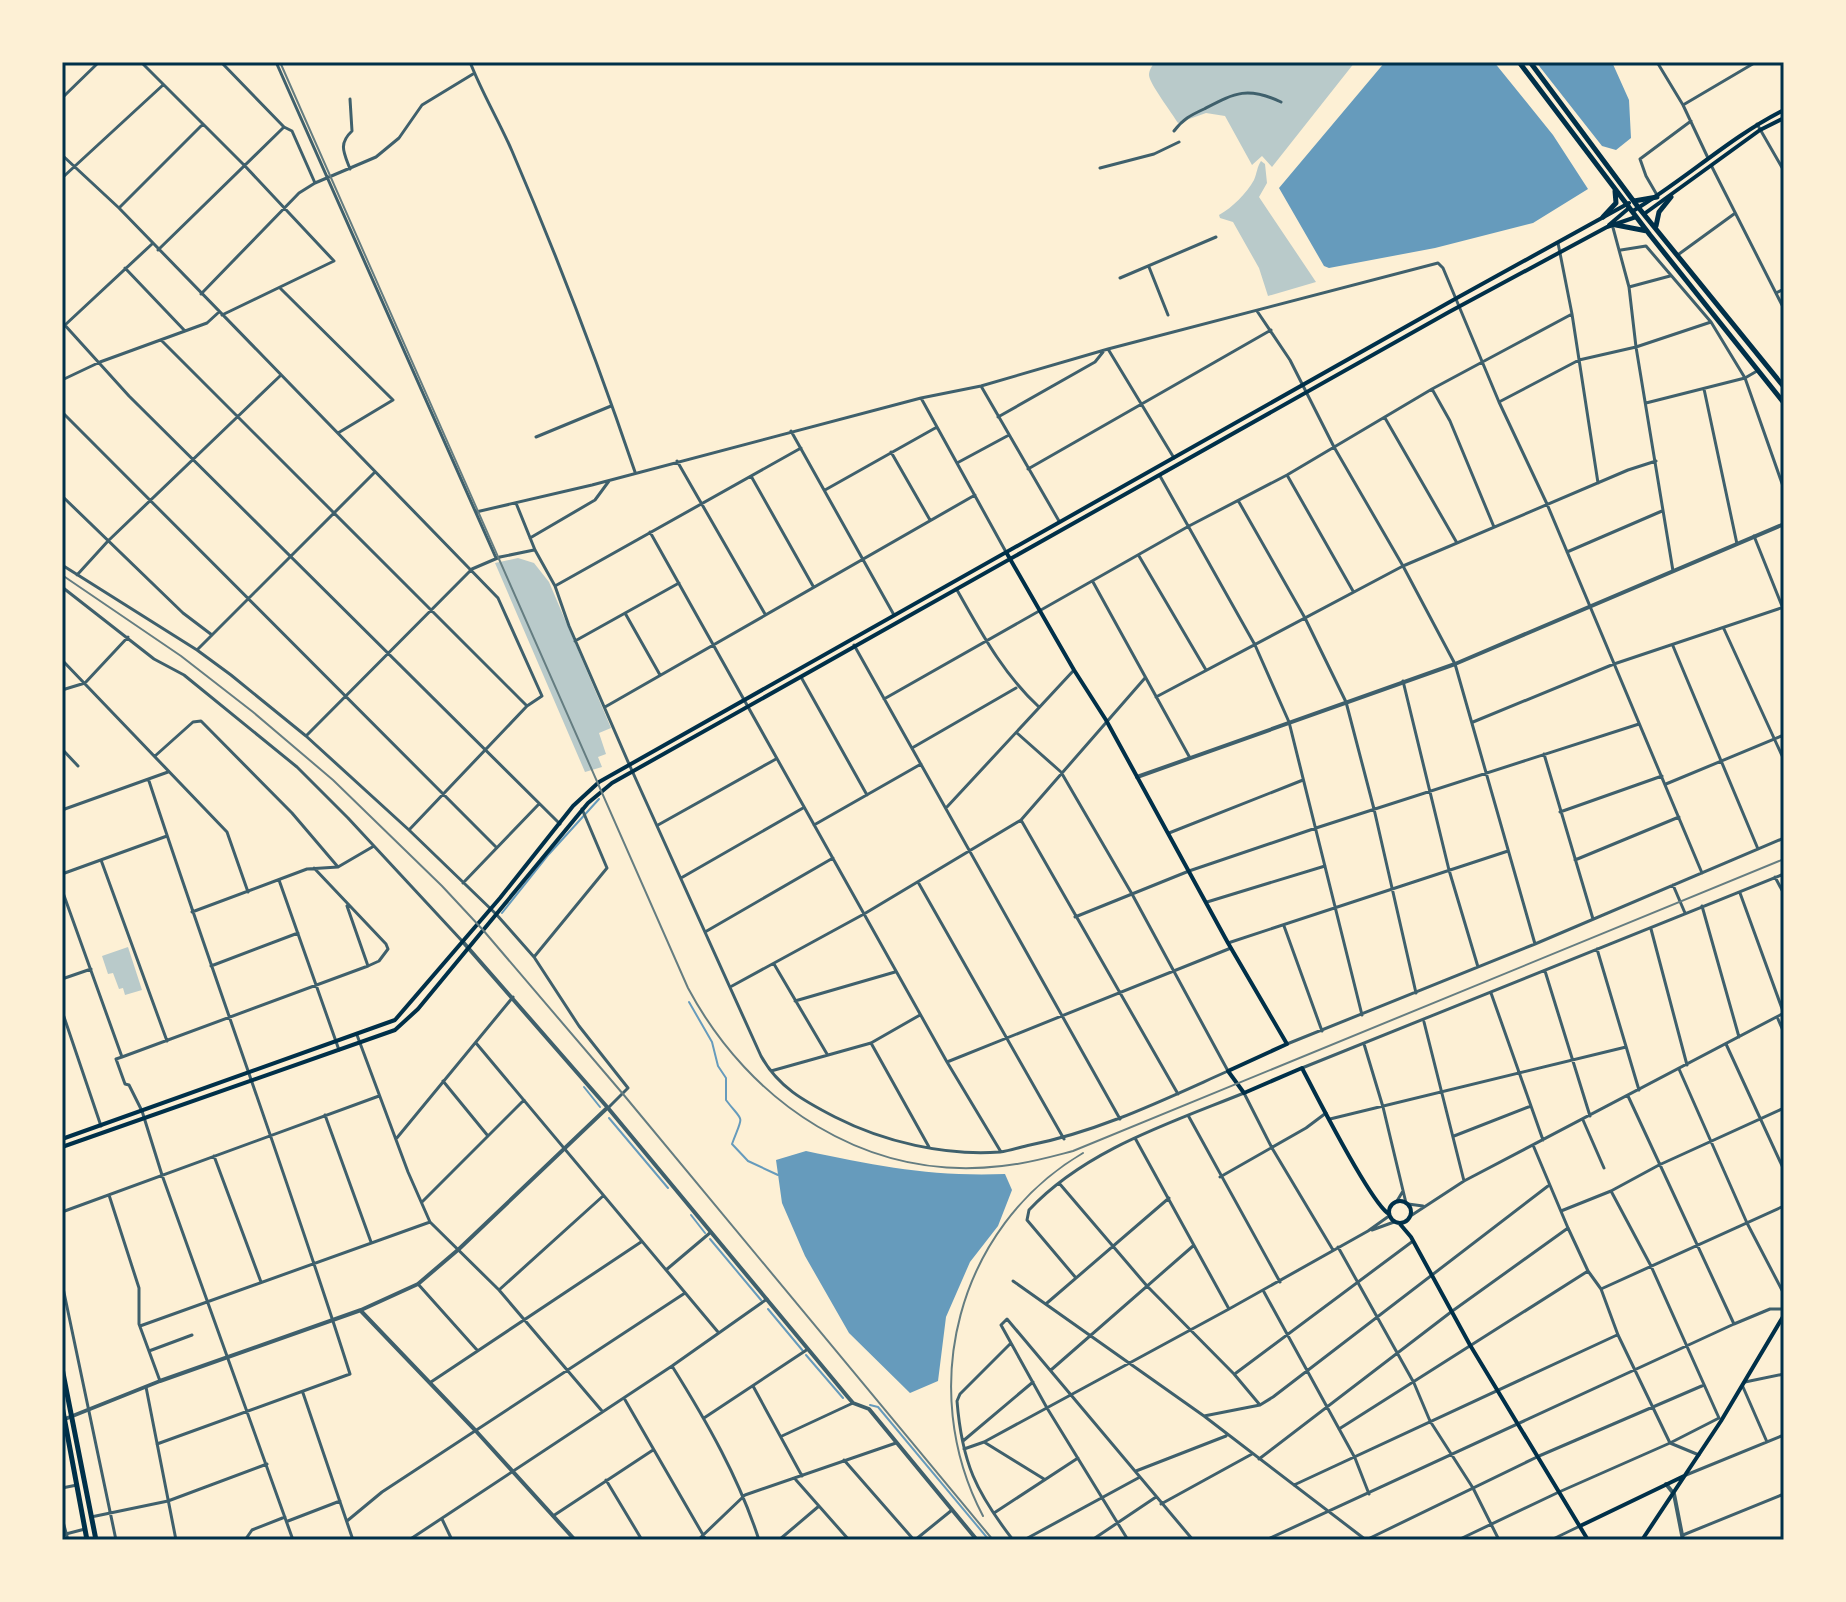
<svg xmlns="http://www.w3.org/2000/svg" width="1846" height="1602" font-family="Figtree,sans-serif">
	<rect width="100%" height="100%" fill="#fdf0d5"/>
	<!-- green -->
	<path fill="#b9caca" d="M 1155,62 L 1355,62 L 1272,167 L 1262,156 L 1252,165 L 1225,116 L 1206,113 L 1178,123 C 1172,113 1149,83 1149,75 C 1149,70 1152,66 1155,62 Z
		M 1261,161 L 1265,164 L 1267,183 L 1259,197 L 1316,282 L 1268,296 L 1259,268 L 1233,222 L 1220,218 L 1219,215 C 1233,207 1246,194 1254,180 C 1257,173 1257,167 1261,161 Z
		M 518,558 L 534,563 L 549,582 L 611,728 L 599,733 L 606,754 L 598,757 L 602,767 L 585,772 L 495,563 Z
		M 128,947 L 142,990 L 125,995 L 123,988 L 119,989 L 113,973 L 108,974 L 102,956 Z"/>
	<!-- water -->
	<path fill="#669bbc" d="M 1385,62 L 1494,62 L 1553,135 L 1588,189 L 1533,223 L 1435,248 L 1329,268 L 1324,266 L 1279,188 Z
		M 1536,62 L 1612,62 L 1629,100 L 1631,138 L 1616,150 L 1602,146 Z
		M 806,1151 C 876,1166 933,1177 1005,1174 L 1012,1190 L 998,1226 L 970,1262 L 946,1317 L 938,1381 L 910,1393 L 849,1333 L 805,1256 L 782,1203 L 776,1160 Z"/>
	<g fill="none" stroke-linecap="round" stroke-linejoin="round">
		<!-- stream -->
		<path stroke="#669bbc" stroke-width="2" d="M 502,913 L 549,854 L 599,799
			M 689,1002 L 712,1042 L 718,1066 L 726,1078 L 726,1100 C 744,1124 744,1112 732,1144 L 748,1161 L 778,1175
			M 584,1087 L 600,1107
			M 609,1118 L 668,1188
			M 691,1215 L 705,1233
			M 710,1239 L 761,1300
			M 768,1309 L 803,1351
			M 806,1355 L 843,1398
			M 870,1405 L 878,1407 L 989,1540"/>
		<!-- minor -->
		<path stroke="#3f606c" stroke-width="3" d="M 141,62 L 245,166 L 334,261 L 222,315
			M 221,62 L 284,127 L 292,131 L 315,183
			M 276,62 L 496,558
			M 470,62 C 482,93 499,121 512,151 C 557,256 598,363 635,472
			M 1657,62 L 1683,105 L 1708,158
			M 62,98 L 99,62
			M 1683,105 L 1756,62
			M 1757,124 L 1784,171
			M 1174,131 C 1183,119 1191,115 1204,109 C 1235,93 1247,86 1281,102
			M 62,155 L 119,208 L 498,598 L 542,696 L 527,706 L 409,830
			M 1712,167 L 1784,309
			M 1100,168 L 1154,154 L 1179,142
			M 350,169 C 344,153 338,144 352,131 L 350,99
			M 62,178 L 163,85
			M 1657,195 L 1646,176 L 1640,159 L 1691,121
			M 119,208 L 203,124
			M 1612,224 L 1629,287 L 1636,347 L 1673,571
			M 1558,243 L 1572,314 L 1598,483
			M 158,250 L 284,127
			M 1621,250 L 1646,246 L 1711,322 L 1745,378 L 1784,489
			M 1679,254 L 1734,214
			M 1149,267 L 1168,315
			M 125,268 L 185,331
			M 1120,278 L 1216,237
			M 1629,287 L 1670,276
			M 280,288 L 393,400 L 338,433
			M 1776,293 L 1784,289
			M 201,294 L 299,193 L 315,183 L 376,157 L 399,138 L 422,105 L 473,74
			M 1257,311 L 1290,360 L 1334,447 L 1403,566 L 1455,664 L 1535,944
			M 62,322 L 129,396 L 560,824
			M 65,325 L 152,244
			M 161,340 L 527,706
			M 1108,349 L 1174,458
			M 62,380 L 100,362 L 207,323 L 219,312
			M 981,386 L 1059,521
			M 1432,389 L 1450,421 L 1494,527
			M 1704,389 L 1737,544
			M 921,398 L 1006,552
			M 1499,402 L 1579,360 L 1636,347 L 1711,322
			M 1646,403 L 1745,378 L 1757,371
			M 62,412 L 496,847
			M 998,417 L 1095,362 L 1103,352
			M 1385,418 L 1457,543
			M 791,431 L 894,615
			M 536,437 L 611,406
			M 891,452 L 930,520
			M 677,461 L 765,614
			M 957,463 L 1009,435
			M 1028,469 L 1271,330
			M 1287,475 L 1353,591
			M 751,476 L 813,586
			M 1160,476 L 1255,645 L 1289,722 L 1362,1015
			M 825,490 L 937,427
			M 62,496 L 183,613 L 212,635
			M 1239,502 L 1305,618 L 1346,702 L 1374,809 L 1416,993
			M 516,503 L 535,550 L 555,586 L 569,626 L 629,764 L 761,1056 C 778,1087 804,1101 835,1117 C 884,1142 945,1156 1000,1152 C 1010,1151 1020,1147 1030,1145 C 1100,1131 1163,1100 1228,1071 L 1132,894 L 1061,772 L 1017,733
			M 476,512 L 592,485 L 921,398 L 981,386 L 1108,349 L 1438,263 L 1443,268 L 1499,402 L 1547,504 L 1702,873
			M 650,532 L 947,1062 L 1001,1152
			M 1754,536 L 1782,606
			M 530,538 L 595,500 L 609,481
			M 1567,552 L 1662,511
			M 1139,556 L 1206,670
			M 62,565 L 197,650 L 231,675 L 306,736 L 409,830 L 496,914 L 534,957 L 579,1026 L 628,1088 L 608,1108
			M 77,575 L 108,541 L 280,376
			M 1093,582 L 1190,758
			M 555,586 L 801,448
			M 62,587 L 154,659 L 184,675 L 297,767 L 348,818 L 463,942
			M 957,590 C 981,632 1003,674 1039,707
			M 625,613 L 660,675
			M 1724,629 L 1784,760
			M 575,641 L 679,583
			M 854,645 L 1120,1119
			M 1673,646 L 1758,849
			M 197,650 L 375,472
			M 62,660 L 227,832 L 248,892
			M 801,677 L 867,795
			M 1403,681 L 1449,870 L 1478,967
			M 62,690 L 85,683 L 128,637
			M 1156,697 L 1403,566 L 1628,470 L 1656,461
			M 884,699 L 1189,526 L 1287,475 L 1432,389 L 1572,314
			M 605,707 L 975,495
			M 1473,722 L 1614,664 L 1784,607
			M 306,736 L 472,569 L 500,557 L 534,550
			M 912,748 L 1016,688
			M 62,749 L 78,766
			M 1544,754 L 1593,919
			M 155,756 L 193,722 L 201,721 L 292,813 L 338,867
			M 149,781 C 214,979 287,1175 350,1374 L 157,1444
			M 1666,784 L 1784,735
			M 946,808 L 1074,670
			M 62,810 L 168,772
			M 1560,812 L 1662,776
			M 1021,820 L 1178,1094
			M 658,825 L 776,759
			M 814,825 L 921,764
			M 1169,833 L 1303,780
			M 101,860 L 167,1041
			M 1575,860 L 1679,817
			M 62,874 L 167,836
			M 1775,877 L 1784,894
			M 681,878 L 803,808
			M 279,880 L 339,1050
			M 918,882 L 1064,1139
			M 463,883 L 538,805
			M 1673,885 L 1685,913
			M 62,890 L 122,1057 L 116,1059 L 125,1084 L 129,1085 L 142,1111 L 162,1175 L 293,1540
			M 1740,893 L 1784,1014
			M 1207,902 L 1325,866
			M 347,906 L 368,966
			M 1702,906 L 1739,1037
			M 192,912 L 307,869 L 338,867 L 374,846
			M 1075,917 L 1189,871 L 1316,828 L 1639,724
			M 1284,926 L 1322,1031
			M 1651,929 L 1687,1065
			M 705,932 L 833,858
			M 1228,943 L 1508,851
			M 1597,949 L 1639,1090
			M 534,957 L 607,868 L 582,809
			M 774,964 L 827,1054
			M 211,966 L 298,933
			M 1545,971 L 1590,1116
			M 62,979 L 91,969
			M 732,986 L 864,914 L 1021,820 L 1145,678
			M 1491,993 L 1543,1140
			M 795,1001 L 895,972
			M 62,1011 L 101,1126
			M 1778,1019 L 1784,1033
			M 1424,1022 L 1464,1181
			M 357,1035 L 408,1172 L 430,1222 L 499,1290 L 602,1411
			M 476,1043 L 718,1332
			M 871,1043 L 929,1147
			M 1287,1044 L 1535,944 L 1784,838
			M 1364,1044 L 1383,1107 L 1406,1203
			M 1726,1044 L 1784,1170
			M 122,1057 L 368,966 L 379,961 L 388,949 L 386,944 L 314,868
			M 947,1062 L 1231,948
			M 1302,1068 L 1784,874
			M 1679,1069 L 1747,1223 L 1784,1294
			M 771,1071 L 871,1043 L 920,1015
			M 443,1081 L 488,1136
			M 1628,1096 L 1734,1324
			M 325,1115 L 371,1242
			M 1189,1117 L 1280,1282
			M 1330,1119 L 1626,1047
			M 1583,1120 L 1604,1168
			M 1454,1136 L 1531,1106
			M 1135,1138 L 1229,1309
			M 396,1139 L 513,997
			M 1533,1145 L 1568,1228 L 1588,1271 L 1601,1289 L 1618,1335 L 1670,1443 L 1699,1455
			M 214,1156 L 261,1282
			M 1220,1177 L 1306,1128 L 1326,1113
			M 1059,1183 L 1147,1286 L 1234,1374 L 1260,1405
			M 1611,1191 L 1651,1266 L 1719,1418
			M 109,1195 L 139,1288 L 139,1324 L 160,1381
			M 1397,1201 L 1403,1191
			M 422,1202 L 524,1100
			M 1408,1204 L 1423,1206
			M 1561,1211 L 1611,1191 L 1659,1165 L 1784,1108
			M 62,1212 L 379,1096
			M 1412,1215 L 1464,1181 L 1784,1013
			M 1372,1230 L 1394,1222
			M 1338,1247 L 1414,1383 L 1430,1421 L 1473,1488 L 1499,1540
			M 666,1270 L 711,1232
			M 1076,1278 L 1027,1220 L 1029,1210 C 1085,1150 1170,1123 1244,1093 L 1272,1148 L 1333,1250
			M 1013,1281 L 1204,1416 L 1366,1540 L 1539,1456 L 1704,1385
			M 62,1283 L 116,1540
			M 418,1284 L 477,1350
			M 1601,1289 L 1784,1206
			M 499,1290 L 603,1196
			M 1264,1292 L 1355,1458 L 1369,1494
			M 1047,1303 L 1169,1198
			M 140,1326 L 430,1222
			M 1011,1343 L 960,1394 L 957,1401 C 962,1463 976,1492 1013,1540
			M 149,1351 L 192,1335
			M 672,1366 C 707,1422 739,1478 759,1540
			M 1051,1370 L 1193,1246
			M 1236,1373 L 1413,1241
			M 431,1382 L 641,1242
			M 1745,1382 L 1784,1374
			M 753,1386 L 802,1476
			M 146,1387 L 176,1540
			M 1743,1387 L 1767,1442
			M 303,1393 L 353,1540
			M 624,1398 L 706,1540
			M 1204,1416 L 1260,1405 L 1273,1397 L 1548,1186
			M 704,1418 L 808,1349
			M 1339,1429 L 1588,1271
			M 782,1436 L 853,1403
			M 963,1441 L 1033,1382
			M 984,1442 L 1044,1479
			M 964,1449 L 984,1442 L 1229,1309 L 1368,1231 L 1389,1216
			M 1259,1459 L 1451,1312 L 1568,1228
			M 844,1460 L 914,1540
			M 1136,1471 L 1226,1436
			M 1686,1475 L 1784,1435
			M 606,1480 L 642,1540
			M 796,1480 L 849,1540
			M 1294,1485 L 1617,1335
			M 62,1488 L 77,1485
			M 1161,1504 L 1252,1454
			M 994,1513 L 1078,1458
			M 553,1516 L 653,1450
			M 91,1517 L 168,1501 L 267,1464
			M 62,1518 L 68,1540
			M 442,1519 L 452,1540
			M 288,1521 L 340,1501
			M 347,1521 L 382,1492 L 685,1293
			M 62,1535 L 85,1529
			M 1683,1535 L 1784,1494
			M 245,1540 L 252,1530 L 285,1517
			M 409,1540 L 672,1366 L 767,1299
			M 505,1540 L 506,1540
			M 698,1540 L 745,1495 L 896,1443
			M 779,1540 L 819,1506
			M 915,1540 L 952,1510
			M 1024,1540 L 1140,1477
			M 1092,1540 L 1156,1497
			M 1128,1540 L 1047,1408 L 1001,1325 L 1007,1319 L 1193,1540
			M 1266,1540 L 1734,1324 L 1770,1309 L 1784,1309
			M 1458,1540 L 1559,1492 L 1670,1443 L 1719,1418
			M 1551,1540 L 1580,1526"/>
		<!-- tertiary -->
		<path stroke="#3f606c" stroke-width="4" d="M 1137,777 L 1455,664 L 1784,524
			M 463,942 L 608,1108 L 847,1396 L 853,1403 L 869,1409 L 977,1540
			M 361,1311 L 475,1430 L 575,1540
			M 65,1419 L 160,1381 L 361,1310 L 418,1284 L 459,1249 L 607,1108
			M 1666,1484 L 1674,1494 L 1683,1540"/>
		<!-- secondary -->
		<path stroke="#003049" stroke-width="4" d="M 1633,211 C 1685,180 1730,137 1784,110
			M 1644,214 L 1760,130 L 1784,118
			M 1609,225 L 1629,208
			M 1006,552 L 1074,670 L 1106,720 L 1228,943 L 1287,1044 L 1228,1071 L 1244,1093 L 1302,1068 C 1315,1093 1371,1204 1389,1214
			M 62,1139 L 395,1020 L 500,898 L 573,806 L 599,782 L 1455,299 L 1629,203
			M 62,1147 L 395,1030 L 418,1009 L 588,803 L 612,783 L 1449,312 L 1607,227 L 1636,217
			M1389 1212a11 11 0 1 1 22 0a11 11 0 1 1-22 0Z
			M 1400,1224 L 1411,1237 L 1470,1345 L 1588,1540
			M 1580,1526 L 1684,1476
			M 1642,1540 L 1721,1421 L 1784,1315"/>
		<!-- trunk -->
		<path stroke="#003049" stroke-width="5" d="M 1519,62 L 1650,235 L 1784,403
			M 1530,62 L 1638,207 L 1784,387
			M 1634,201 L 1657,197
			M 1603,217 L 1616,203 L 1615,191
			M 1616,225 L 1647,231
			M 1656,226 L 1659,212 L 1671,197
			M 62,1368 L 96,1540
			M 62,1406 L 87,1540"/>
		<!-- rail -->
		<path stroke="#657d81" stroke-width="2" d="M 280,62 L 688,988 C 750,1104 867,1182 1002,1166 C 1026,1164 1050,1157 1073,1151 L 1784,859
			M 62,575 L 181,656 L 253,712 L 333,780 L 442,886 L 483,930 L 623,1094 L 993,1540
			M 983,1516 C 916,1389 957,1227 1083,1153"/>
	</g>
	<!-- border -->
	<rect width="1846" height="1602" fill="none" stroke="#fdf0d5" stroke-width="128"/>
	<rect x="64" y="64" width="1718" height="1474" fill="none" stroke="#003049" stroke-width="3"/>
</svg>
